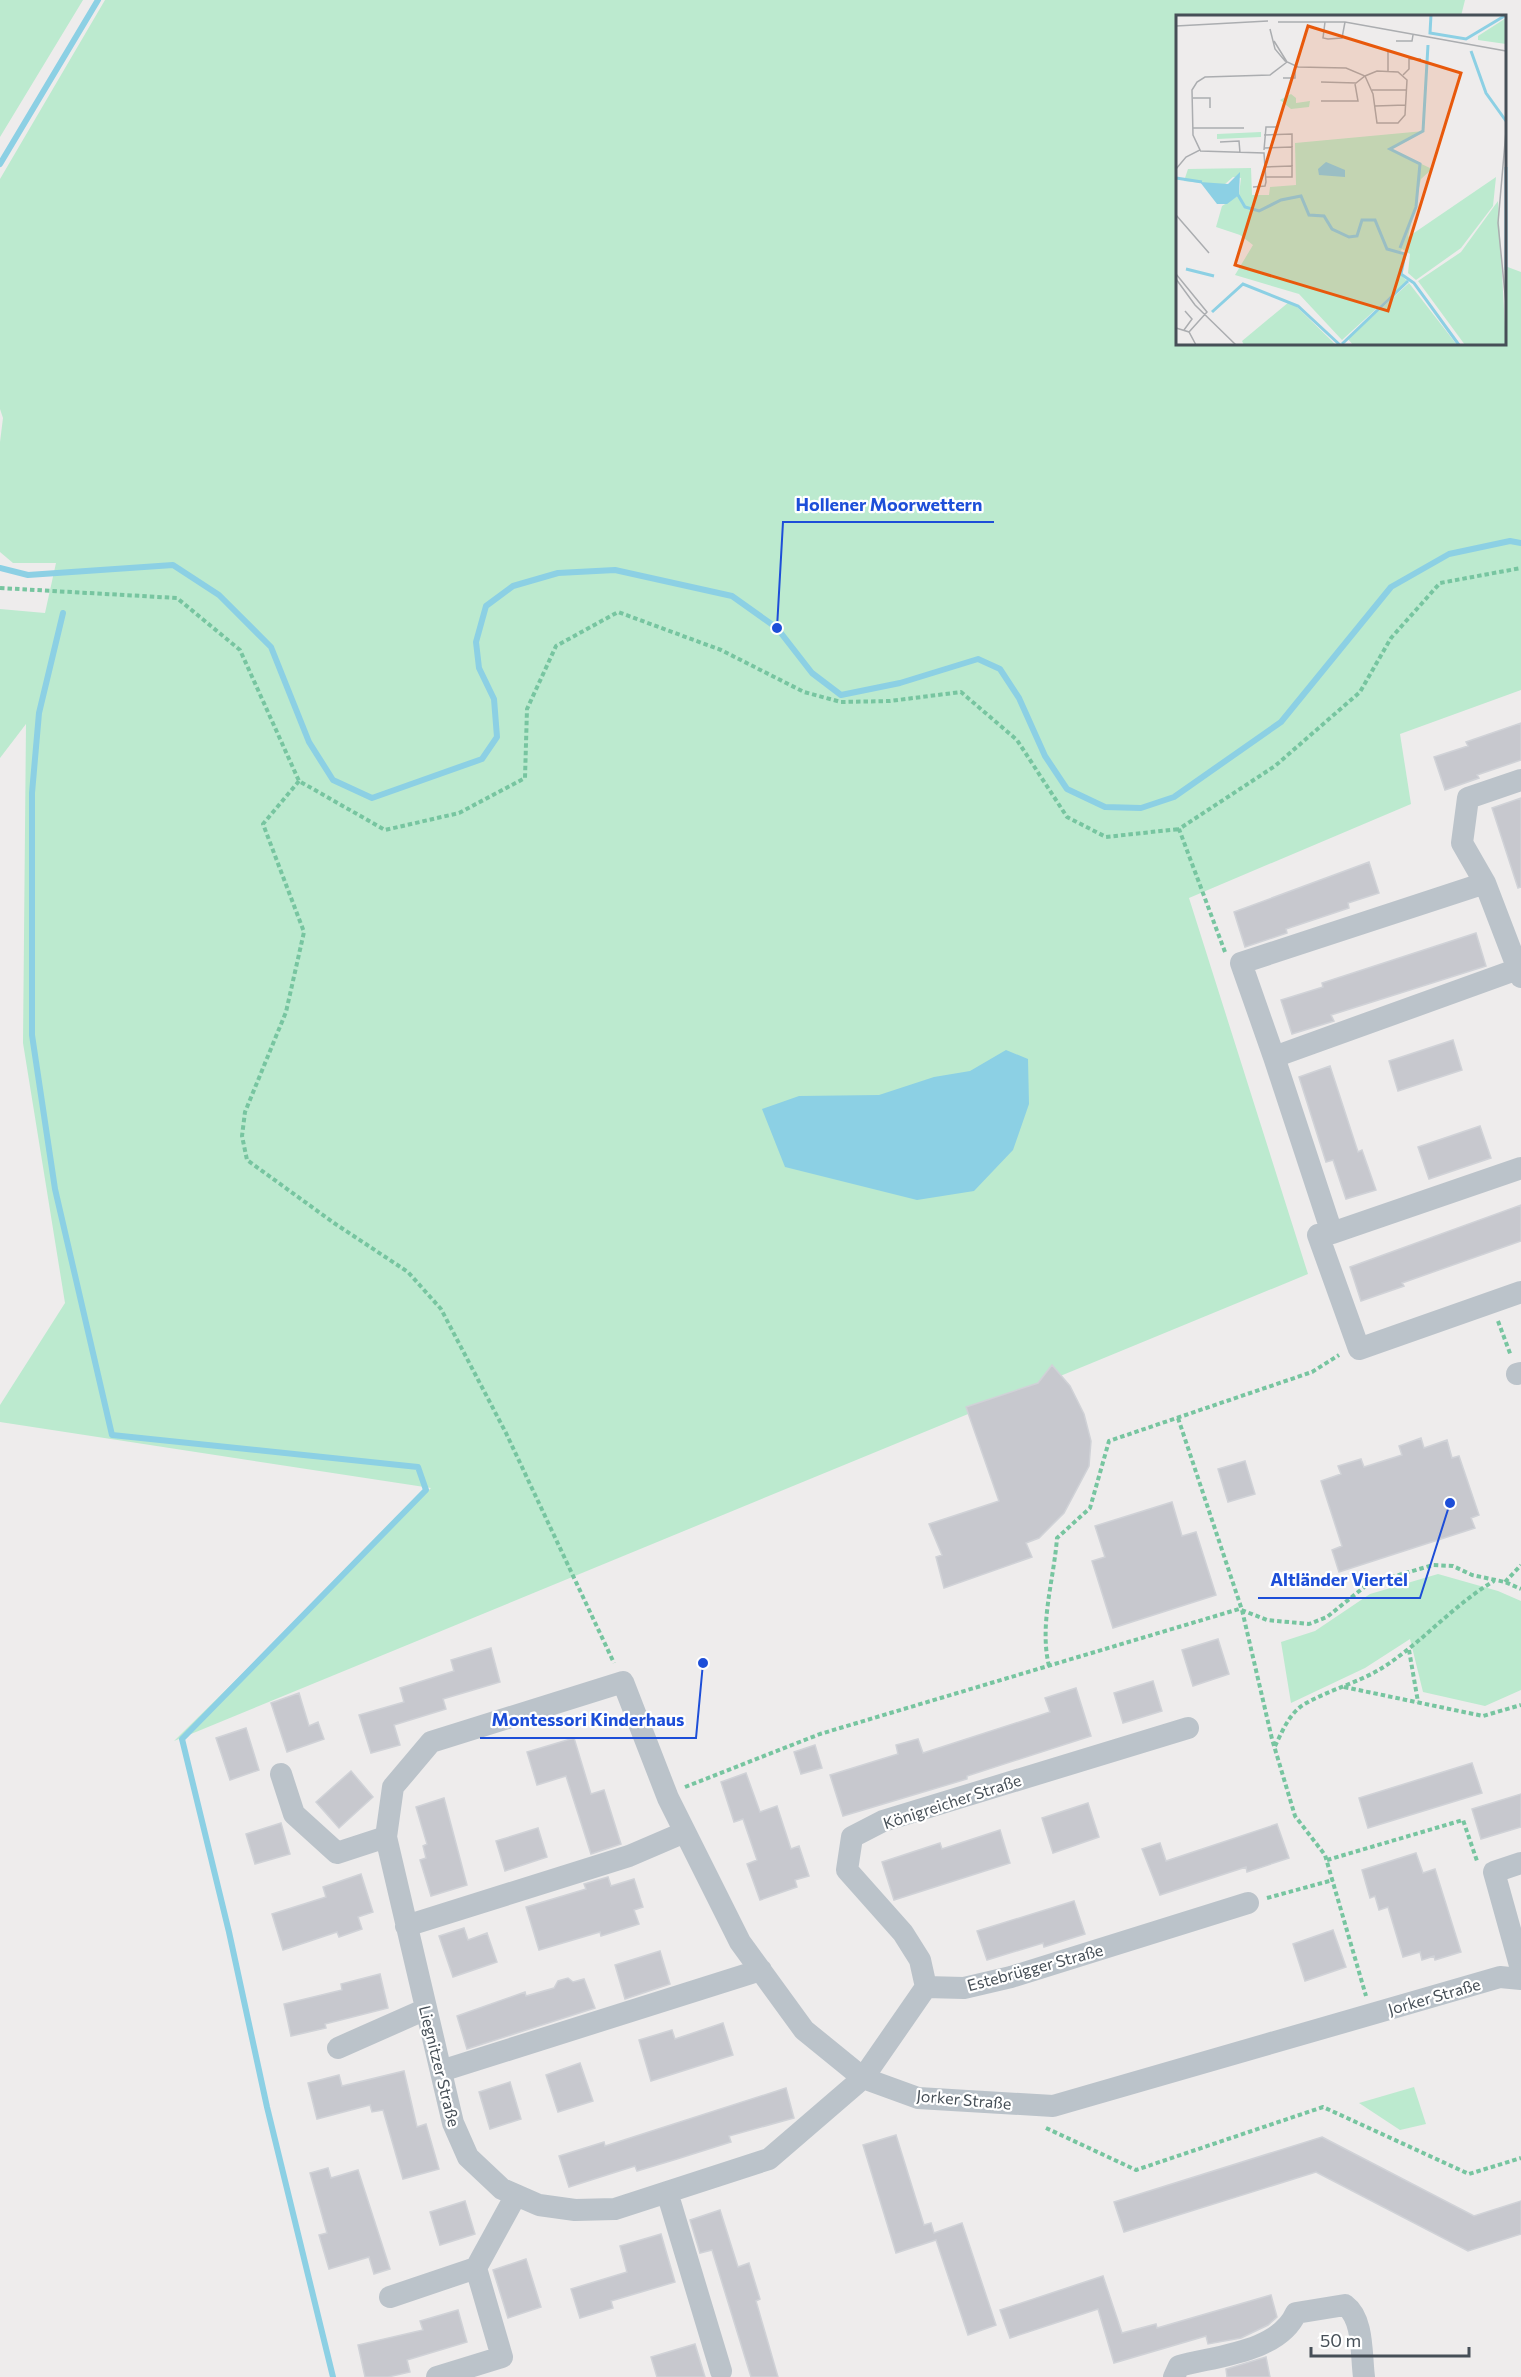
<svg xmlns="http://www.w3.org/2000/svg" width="1521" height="2377" font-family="Commissioner,sans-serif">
	<rect width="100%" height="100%" fill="#eeecec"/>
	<!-- green -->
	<path fill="#bceacf" d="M 0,0 L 83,0 L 0,137 Z
		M 105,0 L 1465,0 L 1461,16 L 1178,16 L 1178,344 L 1504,344 L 1505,266 L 1521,272 L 1521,690 L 1400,734 L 1411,804 L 1189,898 L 1308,1274 L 174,1741 L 431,1488 L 0,1422 L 0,1405 L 65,1303 L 23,1043 L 26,724 L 0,758 L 0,609 L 45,613 L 56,563 L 13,563 L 0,552 L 0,442 L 3,418 L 0,409 L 0,179 Z
		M 1438,1574 L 1498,1591 L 1521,1601 L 1521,1690 L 1485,1706 L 1423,1692 L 1410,1639 L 1365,1668 L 1291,1703 L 1281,1642 L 1315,1631 L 1370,1594 Z
		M 1414,2087 L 1426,2124 L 1400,2130 L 1359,2103 Z"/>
	<!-- water -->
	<path fill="#8cd0e4" d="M 1006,1050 L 1028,1059 L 1029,1104 L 1013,1150 L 974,1191 L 917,1200 L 785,1167 L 762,1109 L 799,1096 L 879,1095 L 934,1077 L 970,1071 Z"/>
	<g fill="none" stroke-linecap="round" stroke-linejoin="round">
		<!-- stream -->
		<path stroke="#8cd0e4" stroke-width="6" d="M 0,164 L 98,0
			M 0,568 L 28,575 L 173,565 L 219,595 L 271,647 L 309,742 L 333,780 L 372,798 L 482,759 L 497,737 L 494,699 L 479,668 L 476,642 L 486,606 L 513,586 L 558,573 L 615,570 L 732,596 L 777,628 L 812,673 L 841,695 L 900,683 L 978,659 L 1000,669 L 1019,698 L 1045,756 L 1067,789 L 1105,807 L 1141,808 L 1174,797 L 1281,722 L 1391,587 L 1449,554 L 1510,541 L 1521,543
			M 63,613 L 39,713 L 32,793 L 32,1035 L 55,1189 L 112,1435 L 418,1467 L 426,1490 L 182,1739 L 229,1932 L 267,2107 L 333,2377"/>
	</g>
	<!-- building -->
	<path fill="#c7c8ce" stroke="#d0d2d7" stroke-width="1.5" d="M 1521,723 L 1521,760 L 1477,775 L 1479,778 L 1445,790 L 1434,757 L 1468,746 L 1466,742 Z
		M 1521,798 L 1521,887 L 1518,888 L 1492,808 Z
		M 1369,862 L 1379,893 L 1348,903 L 1349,908 L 1286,929 L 1287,933 L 1245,947 L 1234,912 Z
		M 1476,933 L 1486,966 L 1331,1015 L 1334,1021 L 1292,1034 L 1281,1000 L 1323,987 L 1322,983 Z
		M 1453,1040 L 1462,1070 L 1398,1091 L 1389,1061 Z
		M 1330,1066 L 1358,1152 L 1362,1150 L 1376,1190 L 1346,1199 L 1333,1160 L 1326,1162 L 1299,1077 Z
		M 1480,1126 L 1491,1158 L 1429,1179 L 1418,1147 Z
		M 1521,1205 L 1521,1241 L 1402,1283 L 1404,1286 L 1361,1301 L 1350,1267 Z
		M 1052,1365 L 1070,1386 L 1084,1414 L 1091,1441 L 1089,1466 L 1064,1513 L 1039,1538 L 1026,1543 L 1032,1557 L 944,1588 L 936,1557 L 942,1555 L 929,1524 L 999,1501 L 966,1407 L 1038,1383 Z
		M 1421,1438 L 1424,1448 L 1447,1440 L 1452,1458 L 1459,1456 L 1479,1515 L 1471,1518 L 1475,1528 L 1339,1572 L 1332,1550 L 1342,1546 L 1321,1481 L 1341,1474 L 1338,1466 L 1361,1459 L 1364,1467 L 1402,1455 L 1399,1446 Z
		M 1245,1461 L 1255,1494 L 1228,1502 L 1218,1469 Z
		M 1172,1502 L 1182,1536 L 1196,1532 L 1216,1595 L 1113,1628 L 1092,1561 L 1105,1557 L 1095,1526 Z
		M 1218,1639 L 1229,1674 L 1193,1686 L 1182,1650 Z
		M 491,1648 L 500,1682 L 443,1699 L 446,1709 L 394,1725 L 400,1745 L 371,1753 L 359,1715 L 404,1702 L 400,1688 L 454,1671 L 451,1660 Z
		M 1153,1681 L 1162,1711 L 1123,1723 L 1114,1693 Z
		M 1076,1688 L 1091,1736 L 967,1776 L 967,1779 L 843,1816 L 830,1775 L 898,1754 L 896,1745 L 918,1739 L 923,1753 L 1050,1712 L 1045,1698 Z
		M 299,1693 L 309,1726 L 318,1722 L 324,1739 L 287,1752 L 271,1703 Z
		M 246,1728 L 259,1770 L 230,1780 L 216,1738 Z
		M 574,1738 L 591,1794 L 604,1790 L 621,1844 L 591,1854 L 566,1776 L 537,1785 L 527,1752 Z
		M 815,1745 L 822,1768 L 801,1774 L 794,1752 Z
		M 1472,1763 L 1482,1793 L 1368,1828 L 1359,1798 Z
		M 351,1771 L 373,1797 L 339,1828 L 316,1802 Z
		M 746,1773 L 760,1812 L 777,1806 L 791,1849 L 799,1846 L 809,1876 L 795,1880 L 797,1887 L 760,1900 L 747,1864 L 757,1860 L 743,1819 L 734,1822 L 721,1782 Z
		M 1521,1794 L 1521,1827 L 1481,1839 L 1472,1809 Z
		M 444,1798 L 467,1885 L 431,1896 L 420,1860 L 426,1858 L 423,1846 L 427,1844 L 416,1807 Z
		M 1088,1803 L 1099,1837 L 1053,1853 L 1042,1818 Z
		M 281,1823 L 290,1854 L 255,1864 L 246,1834 Z
		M 1277,1824 L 1289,1858 L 1247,1872 L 1246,1867 L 1160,1895 L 1142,1849 L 1160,1843 L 1166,1861 Z
		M 538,1828 L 547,1857 L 505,1871 L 496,1841 Z
		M 1000,1830 L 1010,1863 L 894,1900 L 882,1862 L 940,1843 L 942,1849 Z
		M 1416,1853 L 1423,1873 L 1435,1869 L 1461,1952 L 1435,1960 L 1434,1956 L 1422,1960 L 1420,1952 L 1403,1957 L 1388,1907 L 1379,1910 L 1375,1896 L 1370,1898 L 1362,1870 Z
		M 361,1874 L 373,1912 L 358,1917 L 362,1929 L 339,1937 L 337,1932 L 283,1950 L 272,1914 L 326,1897 L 323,1887 Z
		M 608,1877 L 611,1886 L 634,1879 L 643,1907 L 634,1910 L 639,1924 L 601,1936 L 600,1932 L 539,1950 L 526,1907 L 586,1889 L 584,1884 Z
		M 1074,1901 L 1085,1934 L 1044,1947 L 1043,1943 L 987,1960 L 977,1931 Z
		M 464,1928 L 468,1940 L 487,1933 L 497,1962 L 453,1977 L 439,1936 Z
		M 1333,1930 L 1346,1967 L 1305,1981 L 1293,1944 Z
		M 660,1951 L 670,1984 L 625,1999 L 615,1965 Z
		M 380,1974 L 388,2008 L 325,2024 L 326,2028 L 291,2036 L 284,2004 L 342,1990 L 341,1984 Z
		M 568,1978 L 573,1982 L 584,1979 L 595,2008 L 467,2049 L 457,2016 L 525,1992 L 526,1996 L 554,1988 L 558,1981 Z
		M 723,2023 L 733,2055 L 651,2081 L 639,2040 L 672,2030 L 675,2039 Z
		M 580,2063 L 593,2101 L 558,2112 L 546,2075 Z
		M 404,2071 L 417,2127 L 426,2124 L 439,2169 L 403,2179 L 383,2110 L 372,2112 L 370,2105 L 317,2119 L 308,2083 L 339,2075 L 342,2086 Z
		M 510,2082 L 521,2119 L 490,2129 L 479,2092 Z
		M 786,2088 L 794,2118 L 729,2136 L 731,2142 L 677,2159 L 637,2171 L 635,2166 L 569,2187 L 559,2156 L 604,2142 L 605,2146 Z
		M 896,2135 L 924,2225 L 931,2223 L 934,2233 L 962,2223 L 996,2325 L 968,2335 L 936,2240 L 896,2253 L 863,2145 Z
		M 1322,2137 L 1474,2216 L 1521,2201 L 1521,2234 L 1468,2251 L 1316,2172 L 1124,2232 L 1114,2202 Z
		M 328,2168 L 331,2178 L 358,2170 L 390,2269 L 374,2274 L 369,2257 L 329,2269 L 319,2235 L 327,2233 L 310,2173 Z
		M 465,2201 L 475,2234 L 440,2245 L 430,2212 Z
		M 720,2210 L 738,2267 L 749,2263 L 760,2299 L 756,2301 L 778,2377 L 751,2377 L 712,2250 L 700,2253 L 690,2220 Z
		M 661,2234 L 675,2282 L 611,2301 L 613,2308 L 580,2318 L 571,2289 L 627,2272 L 620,2246 Z
		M 526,2259 L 541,2307 L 508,2318 L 493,2270 Z
		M 1103,2276 L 1122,2333 L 1156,2324 L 1157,2328 L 1271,2295 L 1277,2317 L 1268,2325 L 1241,2338 L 1208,2344 L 1206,2336 L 1114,2363 L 1098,2309 L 1010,2338 L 1000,2310 Z
		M 458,2310 L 467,2342 L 407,2360 L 410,2372 L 388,2377 L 365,2377 L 358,2345 L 423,2330 L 420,2321 Z
		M 695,2344 L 705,2377 L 657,2377 L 651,2357 Z
		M 1266,2357 L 1270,2377 L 1227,2377 L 1226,2369 Z"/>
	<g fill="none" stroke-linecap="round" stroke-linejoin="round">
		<!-- path -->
		<path stroke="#77c5a0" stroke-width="4" stroke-dasharray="4.5 3" stroke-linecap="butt" d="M 0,588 L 177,598 L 240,650 L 299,781 L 385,830 L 459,813 L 525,778 L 527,709 L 556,646 L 618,612 L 721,650 L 804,692 L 841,702 L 890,701 L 961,692 L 1017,740 L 1067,817 L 1106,837 L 1179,829
			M 299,781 L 263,824 L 304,932 L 286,1012 L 245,1112 L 242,1136 L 247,1160 L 334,1223 L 408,1272 L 441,1309 L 506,1433 L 614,1663
			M 1225,952 L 1179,829 L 1275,766 L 1360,692 L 1391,638 L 1440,583 L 1521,568
			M 1498,1321 L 1511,1356
			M 1178,1418 L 1242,1610 L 1272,1739 L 1295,1816 L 1325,1855 L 1366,1996
			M 1505,1582 L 1521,1565
			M 1409,1650 L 1418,1702
			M 1049,1666 C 1039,1625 1054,1579 1057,1538 L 1090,1508 L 1109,1441 L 1312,1372 L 1339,1355
			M 1344,1687 L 1483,1716 L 1521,1705
			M 1275,1746 C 1282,1732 1289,1714 1303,1705 C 1328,1690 1358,1683 1382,1668 C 1422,1643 1453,1605 1494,1581
			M 685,1787 L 820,1734 L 1239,1609 L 1267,1620 L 1309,1624 L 1327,1617 L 1368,1584 L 1433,1565 L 1453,1566 L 1472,1575 L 1505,1582 L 1521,1589
			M 1327,1860 L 1463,1820 L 1477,1861
			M 1267,1898 L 1333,1880
			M 1046,2128 L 1136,2170 L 1323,2107 L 1469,2174 L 1521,2158"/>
		<!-- minor -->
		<path stroke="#bbc3ca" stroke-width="22" d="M 1521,780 L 1468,798 L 1462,843 L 1485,883 L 1521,977
			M 1485,883 L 1241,963 L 1274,1057 L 1518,969
			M 1274,1057 L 1332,1233 L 1521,1168
			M 1332,1233 L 1318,1235 L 1359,1349 L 1521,1292
			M 1517,1374 L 1521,1373
			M 281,1774 L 294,1814 L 337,1853 L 386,1837
			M 1521,1863 L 1494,1872 L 1521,1969
			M 1248,1903 L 1011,1977 L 964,1988 L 926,1987 L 863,2078 L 769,2159 L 615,2209 L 575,2210 L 539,2205 L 502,2189 L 468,2157 L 453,2123 L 386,1837 L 393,1787 L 431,1742 L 623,1682 L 668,1798 L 740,1942 L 804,2030 L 863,2078 L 918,2098 L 1053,2106 L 1500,1977 L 1521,1979
			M 406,1926 L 629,1856 L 685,1832
			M 926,1987 L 920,1960 L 903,1933 L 847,1870 L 852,1837 L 883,1821 L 1188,1728
			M 338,2048 L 426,2009
			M 441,2071 L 761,1970
			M 667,2192 L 721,2371
			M 390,2297 L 476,2268
			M 437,2377 L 502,2357 L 476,2268 L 516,2195
			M 1174,2377 L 1179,2366 C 1216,2356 1279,2352 1296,2313 L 1345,2305 C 1364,2319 1361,2355 1364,2377"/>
	</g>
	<g text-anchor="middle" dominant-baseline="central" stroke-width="4.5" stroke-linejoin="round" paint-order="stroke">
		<!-- street labels -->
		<g font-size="16" fill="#464f57" stroke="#fff">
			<text transform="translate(952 1801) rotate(-18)">Königreicher Straße</text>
			<text transform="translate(1035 1967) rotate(-15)">Estebrügger Straße</text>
			<text transform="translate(1434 1996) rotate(-16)">Jorker Straße</text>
			<text transform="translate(440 2066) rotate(76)">Liegnitzer Straße</text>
			<text transform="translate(964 2099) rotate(5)">Jorker Straße</text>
		</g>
	</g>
	<!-- overview -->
	<g transform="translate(1176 15)">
		<rect width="330" height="330" fill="#eeecec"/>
		<path d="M 330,3 L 330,29 L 302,25 L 302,21 ZM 115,79 L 120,83 L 120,88 L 134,86 L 133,92 L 115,94 L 104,85 ZM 248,116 L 214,134 L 256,154 L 245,164 L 232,222 L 320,162 L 317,191 L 285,233 L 240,265 L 232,258 L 234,239 L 226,234 L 223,238 L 228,241 L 224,259 L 231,266 L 166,325 L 123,279 L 59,260 L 77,230 L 64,220 L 40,212 L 46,191 L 63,180 L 65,163 L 57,162 L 48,170 L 8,166 L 12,154 L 75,153 L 76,180 L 93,180 L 94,172 L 120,170 L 119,128 ZM 85,117 L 85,122 L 41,124 L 41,119 ZM 322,186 L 330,330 L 289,330 L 242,266 L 285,237 ZM 233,268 L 281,330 L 177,330 L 172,324 ZM 113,287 L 121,292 L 160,330 L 68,330 L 66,326 Z" fill="#bceacf"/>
		<path d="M 150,147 L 169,155 L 169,162 L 143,160 L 142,154 ZM 64,157 L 63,180 L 51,189 L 41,189 L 24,167 L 52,169 Z" fill="#8cd0e4"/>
		<path fill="none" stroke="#8cd0e4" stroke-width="3" d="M 255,0 L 254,18 L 290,24 L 330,0M 295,36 L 310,78 L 330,106M 330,152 L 330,255M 0,163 L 26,167M 62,180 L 69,192 L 83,196 L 105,185 L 125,181 L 133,200 L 148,201 L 156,214 L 173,222 L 181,221 L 186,205 L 199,205 L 211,234 L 229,239 L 225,259 L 238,268 L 283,330M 224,233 L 240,192 L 244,149 L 214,134 L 247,116 L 252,30M 10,254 L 38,261M 36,297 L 67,269 L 122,291 L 164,330M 166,329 L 232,266"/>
		<path fill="none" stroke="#abadb0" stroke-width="1.5" d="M 102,7 L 169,7 L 330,36M 149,7 L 147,23 L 152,24 L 166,23 L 169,7M 0,11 L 92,6M 94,14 L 99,34 L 109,46 L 122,52 L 170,53 L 189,61 L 197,79 L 201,108 L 222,108 L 229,100 L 231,65 L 222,57 L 201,56 L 189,61 L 180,68 L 145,67M 98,26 L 111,47M 220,26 L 236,26 L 237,20M 212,56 L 212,36M 227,60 L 233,54 L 233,44 L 245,44M 107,63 L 119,63 L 119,51M 196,75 L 231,75M 17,83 L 34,83 L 34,93M 145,86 L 182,86 L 179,69M 199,91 L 230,90M 17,113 L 68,113M 330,116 L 322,208 L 330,289M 88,120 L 116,119 L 116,132M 44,127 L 63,126 L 64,138M 88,133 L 116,132 L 116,151M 88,135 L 90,112 L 101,112M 24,136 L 88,138 L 90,167 L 89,171 L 77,172M 89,152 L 116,151 L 116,162 L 90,162M 0,154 L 10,142 L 24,135 L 17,120 L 16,75 L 21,67 L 29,62 L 94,60 L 111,47M 0,200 L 33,238M 0,259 L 31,297 L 13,317M 0,264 L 19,290 L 60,330M 0,313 L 13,317 L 20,330M 8,315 L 16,304 L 9,296"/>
		<path fill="#e8590c" fill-opacity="0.15" stroke="#e8590c" stroke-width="3" d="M 132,11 L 285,58 L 212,296 L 59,250 Z"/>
		<rect width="330" height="330" fill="none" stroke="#464f57" stroke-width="3"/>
	</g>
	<!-- callouts -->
	<path fill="none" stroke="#1d4ed8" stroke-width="2" d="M777 628L783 522H994M1450 1503L1420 1598H1258M703 1663L696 1738H480"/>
	<g fill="#1d4ed8" stroke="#fff" stroke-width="2">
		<circle cx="777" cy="628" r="6"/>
		<circle cx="1450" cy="1503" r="6"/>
		<circle cx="703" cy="1663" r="6"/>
	</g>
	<g font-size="18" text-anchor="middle" font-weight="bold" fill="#1d4ed8" stroke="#fff" stroke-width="4.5" stroke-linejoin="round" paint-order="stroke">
		<text x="889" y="511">Hollener Moorwettern</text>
		<text x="1339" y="1586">Altländer Viertel</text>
		<text x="588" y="1726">Montessori Kinderhaus</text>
	</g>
	<!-- scale -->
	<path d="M1311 2347v9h158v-9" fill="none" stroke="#464f57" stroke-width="3"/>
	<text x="1320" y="2347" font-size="18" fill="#464f57" stroke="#ffffff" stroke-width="4.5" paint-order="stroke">50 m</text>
</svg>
